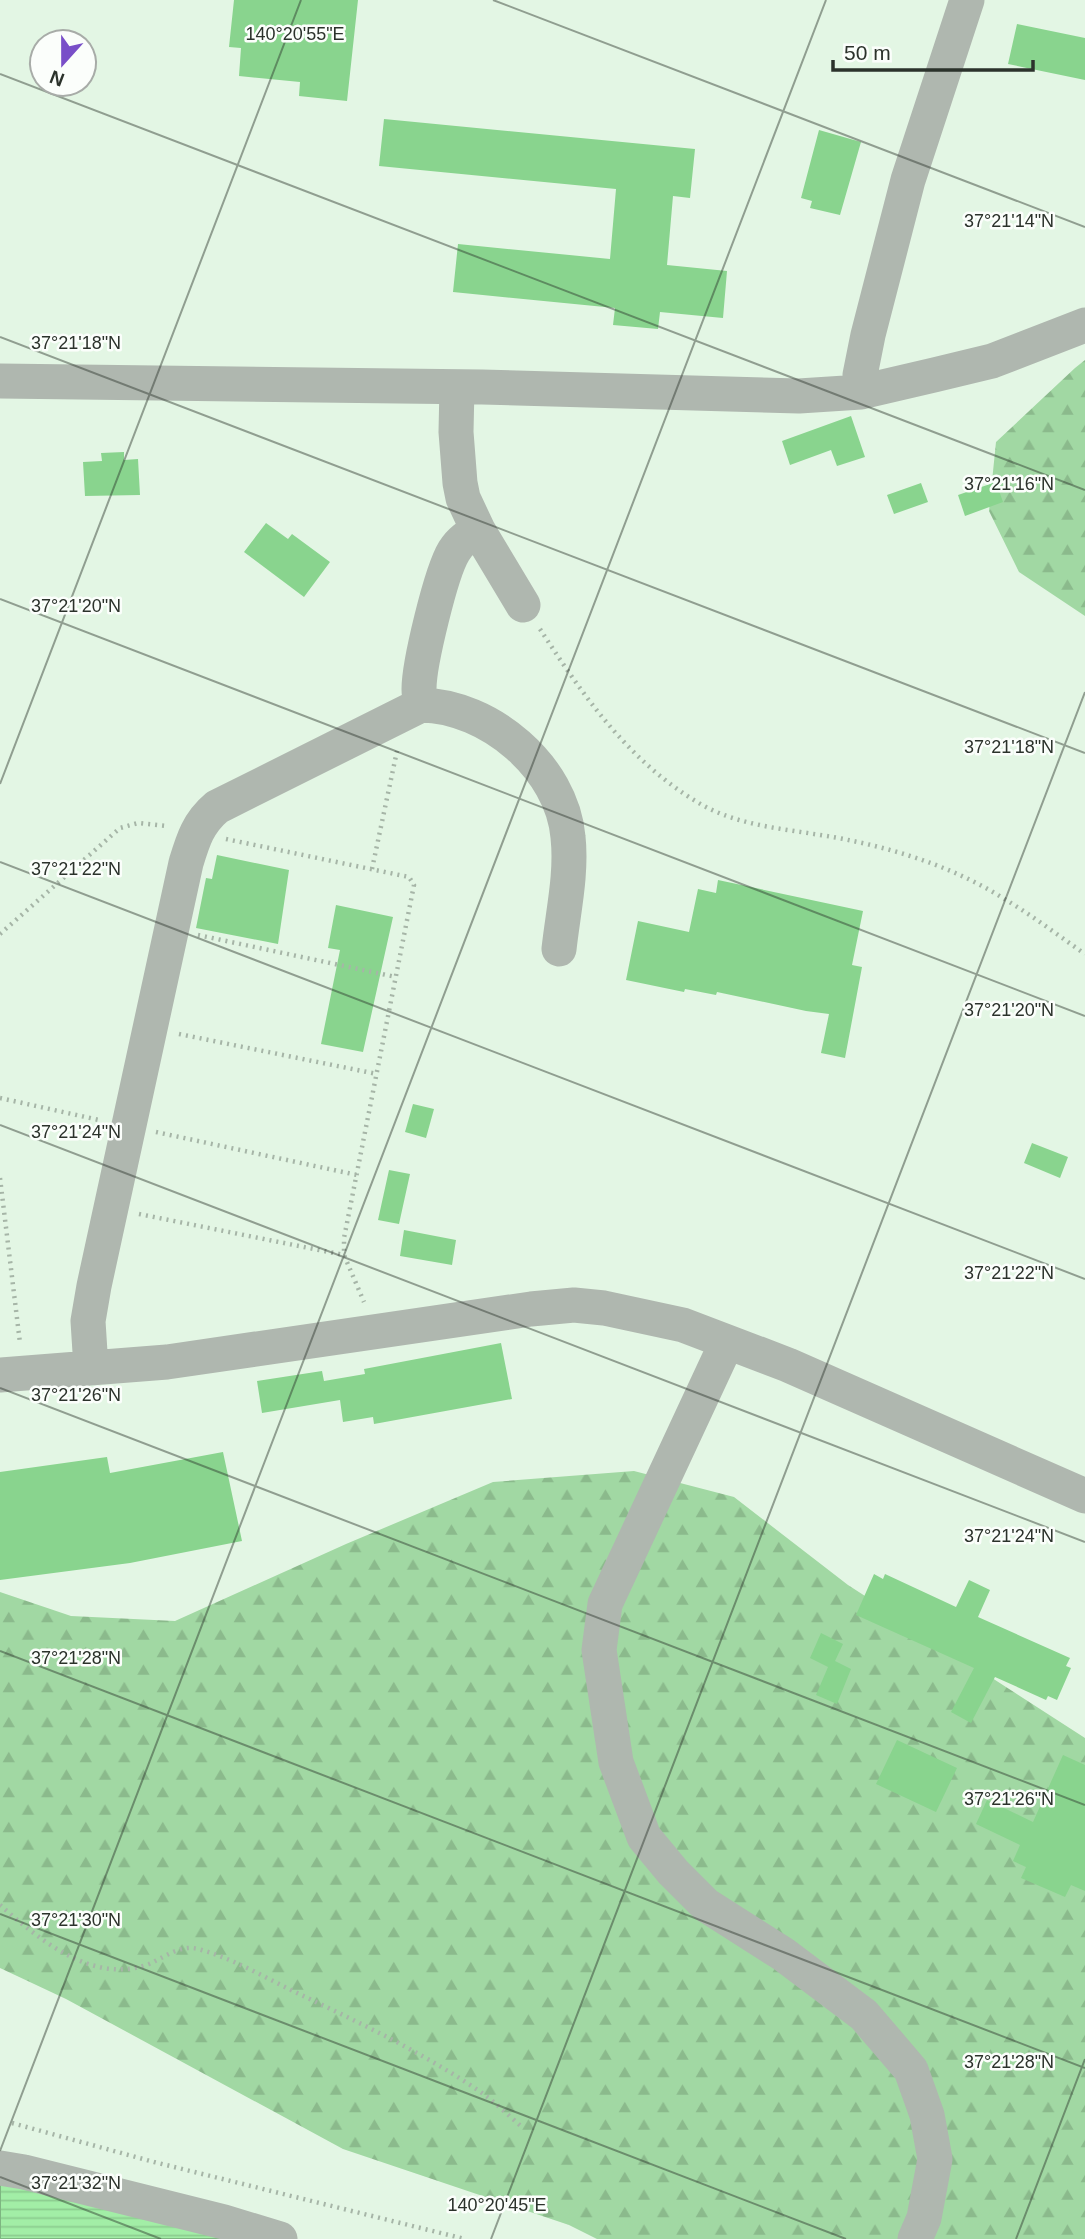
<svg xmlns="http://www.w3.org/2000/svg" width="1085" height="2239" font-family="Helvetica,sans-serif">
	<defs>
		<pattern id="forest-firs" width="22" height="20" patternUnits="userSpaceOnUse" patternTransform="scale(1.75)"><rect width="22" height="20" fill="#a1d8a3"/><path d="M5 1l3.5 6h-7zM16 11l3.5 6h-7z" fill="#8bba8c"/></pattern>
		<pattern id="water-rules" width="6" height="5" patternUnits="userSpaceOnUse" patternTransform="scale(1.75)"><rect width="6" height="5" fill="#a2eea6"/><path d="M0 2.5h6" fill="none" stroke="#8ccd8f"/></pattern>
	</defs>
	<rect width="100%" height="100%" fill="#e3f6e4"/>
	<!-- forest -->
	<path fill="url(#forest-firs)" d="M 1085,360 L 1085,616 L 1019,572 L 989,511 L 996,442 L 1075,368 Z
		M 634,1471 L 734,1497 L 848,1585 L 1085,1738 L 1085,2239 L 597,2239 L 569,2225 L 343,2149 L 66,1999 L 0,1968 L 0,1592 L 71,1616 L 175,1621 L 346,1544 L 493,1482 Z"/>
	<!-- water -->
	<path fill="url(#water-rules)" stroke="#7eb681" stroke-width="2" d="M 0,2177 L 272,2239 L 0,2239 Z"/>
	<!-- building -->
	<path fill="#89d48e" d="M 234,0 L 358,0 L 347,101 L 299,96 L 300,82 L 239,76 L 241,48 L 229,47 Z
		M 1017,24 L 1085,38 L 1085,80 L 1008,64 Z
		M 384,119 L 695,149 L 690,198 L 673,196 L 667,265 L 727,271 L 723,318 L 660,312 L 658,329 L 613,325 L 615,308 L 453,292 L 458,244 L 610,259 L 616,189 L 379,166 Z
		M 819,130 L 861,142 L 840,215 L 810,208 L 812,201 L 801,198 Z
		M 851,416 L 865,457 L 837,466 L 831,450 L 790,465 L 782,441 Z
		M 124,452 L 124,460 L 138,459 L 140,495 L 85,496 L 83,462 L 102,461 L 101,453 Z
		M 996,482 L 1003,502 L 965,516 L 958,495 Z
		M 921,483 L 928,502 L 894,514 L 887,495 Z
		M 266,523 L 288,539 L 292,534 L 330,562 L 304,597 L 244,552 Z
		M 217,855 L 289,870 L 278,944 L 196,928 L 206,878 L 212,879 Z
		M 718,880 L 863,911 L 852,965 L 862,967 L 845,1058 L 821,1053 L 829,1014 L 806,1011 L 717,992 L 716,995 L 685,989 L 684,992 L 626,980 L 638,921 L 689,932 L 698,889 L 716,893 Z
		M 336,905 L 393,917 L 363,1052 L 321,1044 L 340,950 L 328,948 Z
		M 413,1104 L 434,1109 L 426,1138 L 405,1132 Z
		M 1032,1143 L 1068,1157 L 1060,1178 L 1024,1163 Z
		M 389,1170 L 410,1174 L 399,1224 L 378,1220 Z
		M 404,1230 L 456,1240 L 452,1265 L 400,1256 Z
		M 501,1343 L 512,1399 L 374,1424 L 373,1417 L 343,1422 L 340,1400 L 262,1413 L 257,1381 L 322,1371 L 324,1381 L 365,1374 L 364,1369 Z
		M 223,1452 L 242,1541 L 130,1563 L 0,1580 L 0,1472 L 107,1457 L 110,1473 Z
		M 874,1574 L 883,1579 L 885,1574 L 956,1607 L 969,1580 L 990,1590 L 978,1617 L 1070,1658 L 1066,1666 L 1071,1668 L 1057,1700 L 1048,1696 L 1046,1700 L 995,1677 L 971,1723 L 951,1712 L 974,1668 L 856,1615 Z
		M 821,1633 L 843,1644 L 835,1661 L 851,1669 L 837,1704 L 816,1695 L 828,1667 L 810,1658 Z
		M 897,1740 L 957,1768 L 936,1812 L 876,1784 Z
		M 1063,1755 L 1085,1765 L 1085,1891 L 1071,1885 L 1065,1897 L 1021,1878 L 1026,1867 L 1013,1861 L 1020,1845 L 976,1824 L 987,1800 L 1033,1822 Z"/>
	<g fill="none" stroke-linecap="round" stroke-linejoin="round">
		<!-- path -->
		<path stroke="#a6b5a7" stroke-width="4.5" stroke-dasharray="2 5" stroke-linecap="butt" d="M 540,629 C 584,697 631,765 704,806 C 749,830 805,830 853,841 C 906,852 961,871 1006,900 C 1033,916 1059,936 1085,954
			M 226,839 L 409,877 L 414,885 L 344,1238 L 344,1255 L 364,1302
			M 372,869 L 397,751
			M 0,934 L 120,828 L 138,823 L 166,826
			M 198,935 L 396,977
			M 179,1034 L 377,1074
			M 0,1098 L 99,1120
			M 156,1132 L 357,1175
			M 0,1178 L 20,1343
			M 139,1214 L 344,1255
			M 0,1905 C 40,1940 93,1985 149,1964 C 165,1957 181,1944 198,1949 C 232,1958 264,1977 295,1992 C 358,2022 424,2053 482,2093 C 496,2103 509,2116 522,2127
			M 12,2123 L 154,2162 L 465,2239"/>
		<!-- minor -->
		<path stroke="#afb7af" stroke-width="35" d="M 0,381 L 482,387 L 799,396 L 861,392 L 934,375 L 992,361 L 1085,325
			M 457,387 L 456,432 L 460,483 L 463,498 L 478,530 L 523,605
			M 861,392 L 860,375 L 868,335 L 908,180 L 967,0
			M 421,705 C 489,706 562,767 568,837 C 572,874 563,912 559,949
			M 727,1342 L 605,1604 L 599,1650 L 616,1762 L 644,1837 L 673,1872 L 706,1905 L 783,1954 L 864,2015 L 911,2070 L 927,2115 L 935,2159 L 924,2218 L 915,2239
			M 91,1368 L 88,1321 L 94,1286 L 186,863 C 193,840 198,823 217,807 L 421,705 C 420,700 419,694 419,689 C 419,664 441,572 454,551 C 460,541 468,536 478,530
			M 0,1375 L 167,1362 L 531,1309 L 574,1305 L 604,1308 L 683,1325 L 788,1365 L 1085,1496
			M 0,2168 L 24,2172 L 224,2222 L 280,2239"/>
	</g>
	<!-- ticks -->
	<path fill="none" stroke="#2b322b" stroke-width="2" stroke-opacity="0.45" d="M 493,0 L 1085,227M 0,74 L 1085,490M 0,337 L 1085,753M 0,599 L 1085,1016M 0,784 L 301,0M 0,862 L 1085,1279M 0,1125 L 1085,1542M 0,1388 L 1085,1805M 0,1651 L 1085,2068M 0,1914 L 846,2239M 0,2151 L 826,0M 0,2177 L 161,2239M 491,2239 L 1085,692M 1016,2239 L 1085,2059"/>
	<g font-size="18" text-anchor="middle" fill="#2b322b" stroke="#fbfefb" stroke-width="5" stroke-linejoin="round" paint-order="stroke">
		<text x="295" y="40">140°20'55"E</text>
		<text x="1009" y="227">37°21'14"N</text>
		<text x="76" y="349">37°21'18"N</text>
		<text x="1009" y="490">37°21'16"N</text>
		<text x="76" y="612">37°21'20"N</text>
		<text x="1009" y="753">37°21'18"N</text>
		<text x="76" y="875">37°21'22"N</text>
		<text x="1009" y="1016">37°21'20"N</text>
		<text x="76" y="1138">37°21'24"N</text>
		<text x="1009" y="1279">37°21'22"N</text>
		<text x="76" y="1401">37°21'26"N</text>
		<text x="1009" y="1542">37°21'24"N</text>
		<text x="76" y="1664">37°21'28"N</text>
		<text x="1009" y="1805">37°21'26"N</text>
		<text x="76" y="1926">37°21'30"N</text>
		<text x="1009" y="2068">37°21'28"N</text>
		<text x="76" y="2189">37°21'32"N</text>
		<text x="497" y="2211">140°20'45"E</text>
	</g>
	<!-- north arrow -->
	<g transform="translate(63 63) rotate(201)"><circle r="33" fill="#fbfefb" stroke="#a8aca8" stroke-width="2"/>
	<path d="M0-5L12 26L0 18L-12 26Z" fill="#794fc8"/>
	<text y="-10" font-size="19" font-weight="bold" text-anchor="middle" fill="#2b322b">N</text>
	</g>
	<!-- scale -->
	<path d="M833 60v10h200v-10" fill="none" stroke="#2b322b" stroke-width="3.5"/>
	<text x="844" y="60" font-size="21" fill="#2b322b" stroke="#fbfefb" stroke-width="5" paint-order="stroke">50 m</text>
</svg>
